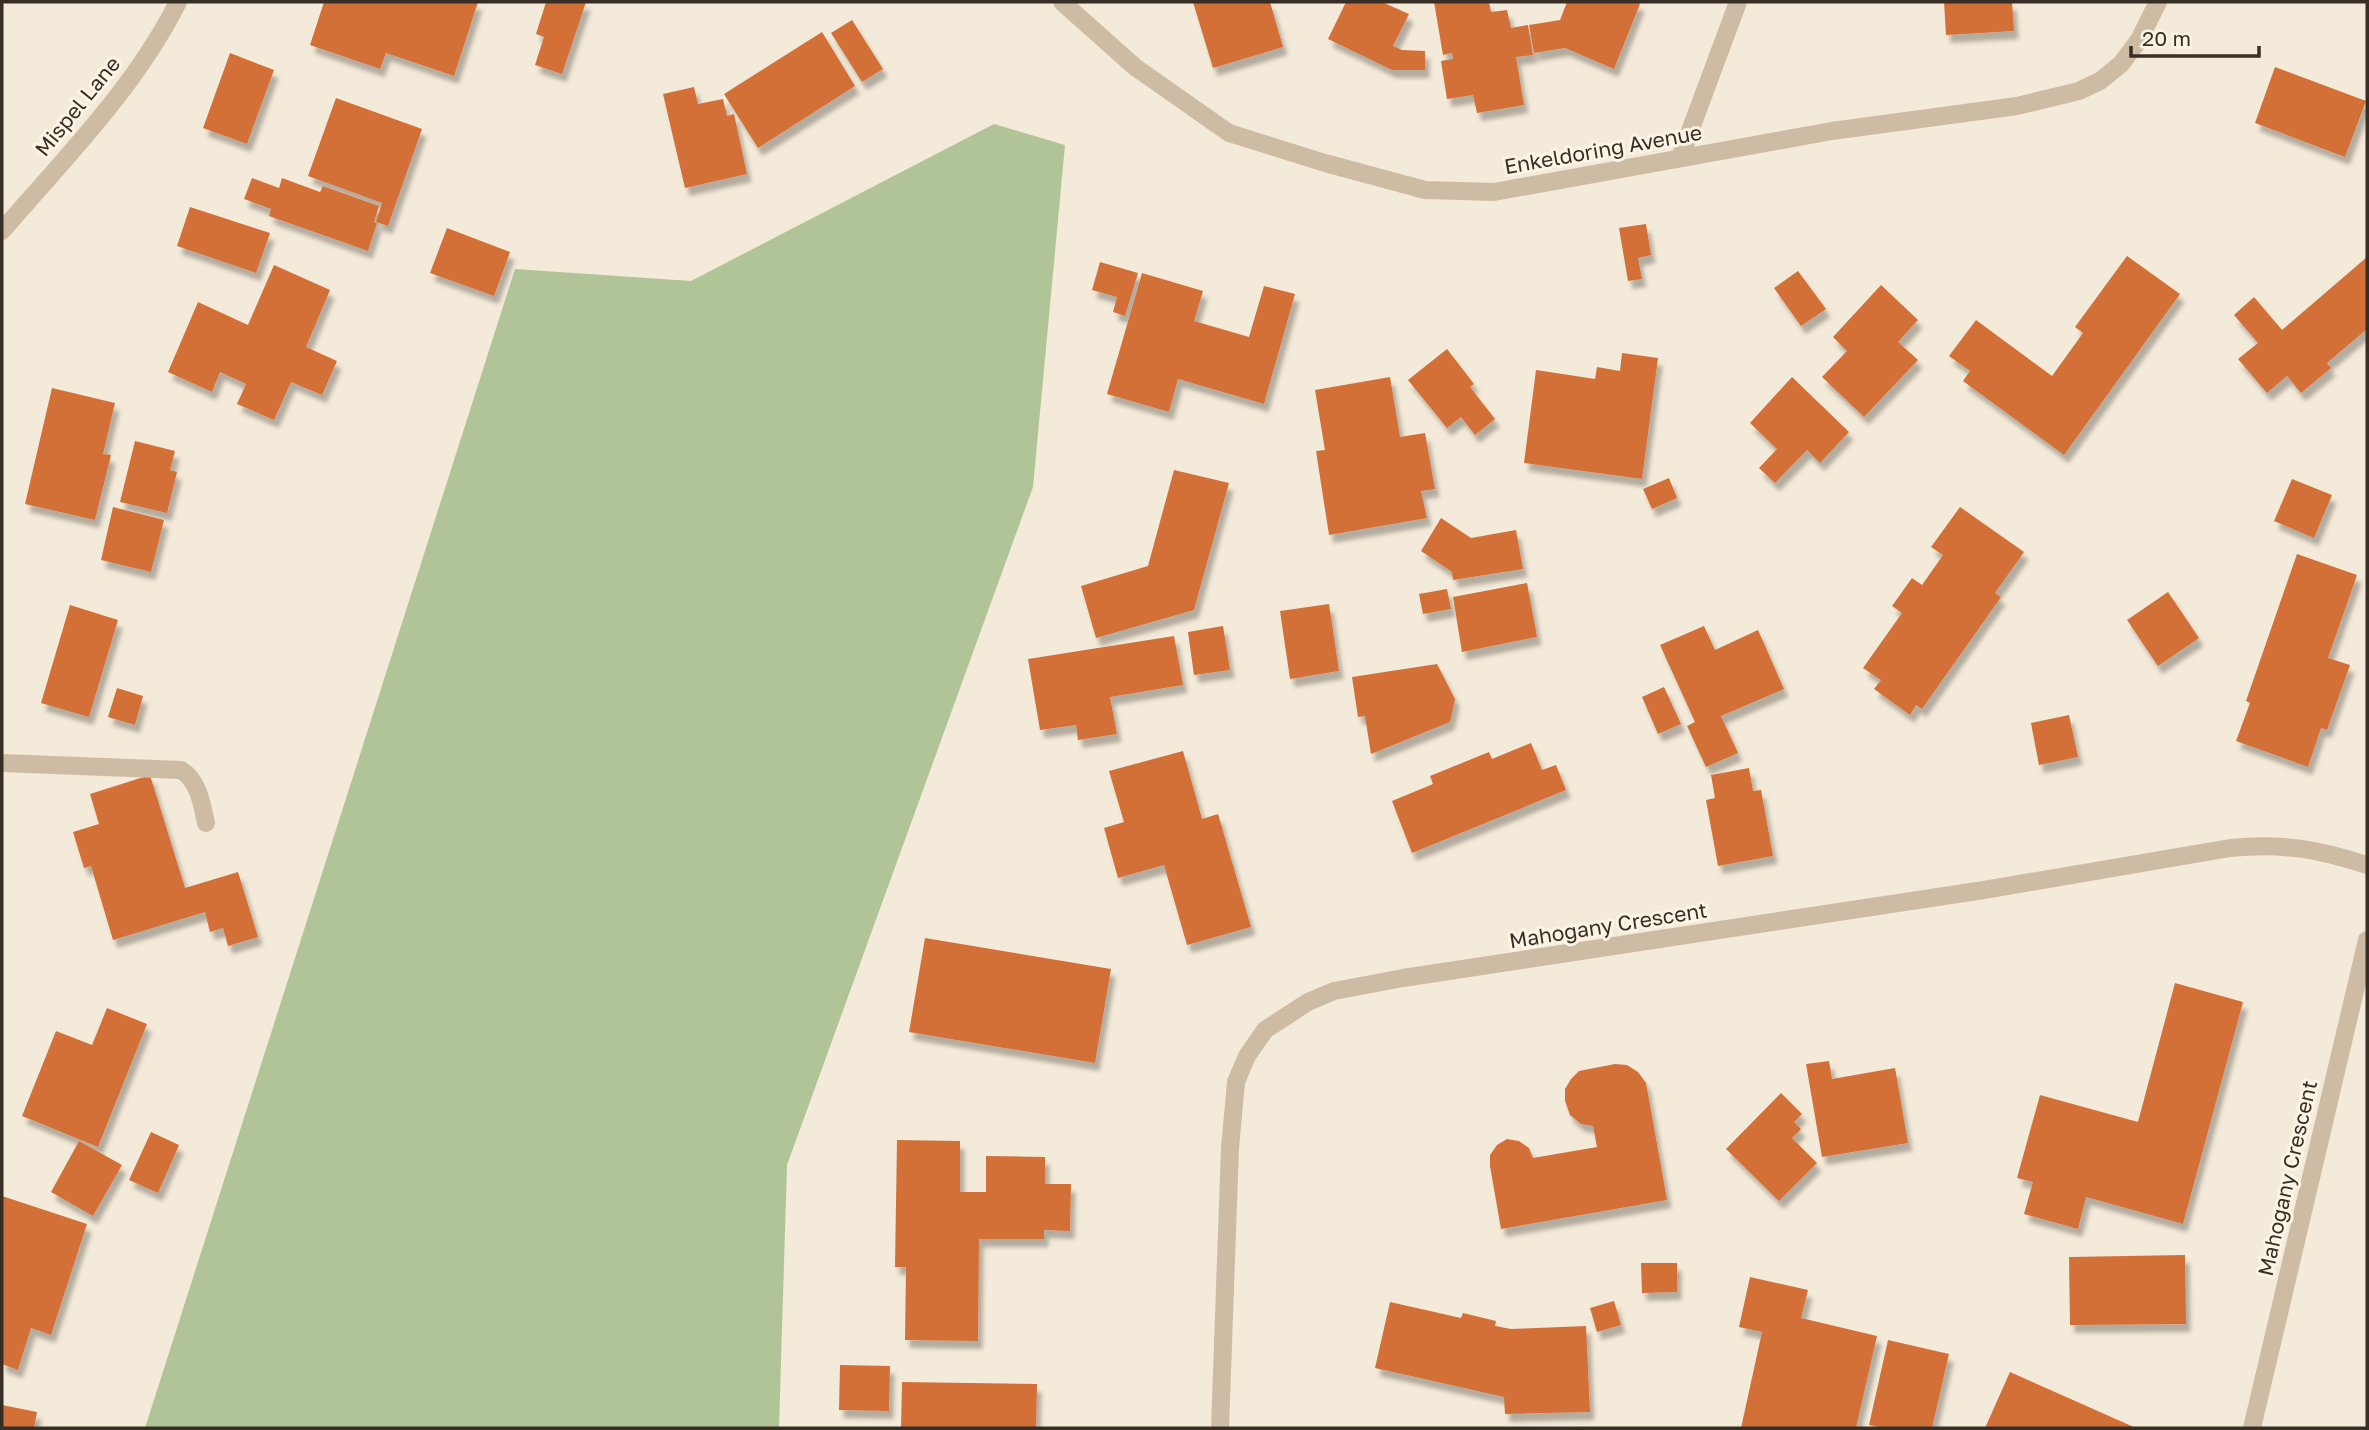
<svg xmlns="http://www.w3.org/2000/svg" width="2369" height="1430" font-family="'Golos Text',sans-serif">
	<defs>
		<filter id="shadow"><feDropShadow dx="4.5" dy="8" stdDeviation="2" flood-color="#0004"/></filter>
	</defs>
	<rect width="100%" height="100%" fill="#f4ead9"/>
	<!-- green -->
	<path fill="#b0c497" d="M 994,124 L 1065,145 L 1033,487 L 787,1165 L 779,1428 L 145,1428 L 515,269 L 691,281 Z"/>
	<!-- building -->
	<path fill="#d27039" filter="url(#shadow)" d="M 324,2 L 478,2 L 454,76 L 386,53 L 380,69 L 310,45 Z
		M 546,2 L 586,2 L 562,74 L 535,65 L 544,37 L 536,34 Z
		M 1193,2 L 1270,2 L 1283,47 L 1213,68 Z
		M 1346,2 L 1382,2 L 1409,14 L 1393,46 L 1402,50 L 1425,51 L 1425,70 L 1392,70 L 1328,39 Z
		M 1434,2 L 1489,2 L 1491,12 L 1507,10 L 1511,28 L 1528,25 L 1533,55 L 1516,57 L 1524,105 L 1477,113 L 1473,95 L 1447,99 L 1441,61 L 1453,59 L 1452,53 L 1443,55 Z
		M 1567,2 L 1636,2 L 1640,4 L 1614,69 L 1565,48 L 1534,53 L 1529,25 L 1560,20 Z
		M 1944,2 L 2012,2 L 2014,31 L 1946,35 Z
		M 852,20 L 883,69 L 862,82 L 831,33 Z
		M 822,32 L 855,86 L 758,148 L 724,94 Z
		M 230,53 L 274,70 L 247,144 L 203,128 Z
		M 2275,67 L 2366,101 L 2345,157 L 2255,123 Z
		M 694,87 L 698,104 L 723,99 L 727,116 L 734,114 L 747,174 L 685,188 L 663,94 Z
		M 336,98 L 422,129 L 388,226 L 376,222 L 382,203 L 308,176 Z
		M 252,178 L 279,188 L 282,178 L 320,192 L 323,186 L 379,206 L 374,222 L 377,223 L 368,251 L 269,216 L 271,209 L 244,199 Z
		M 190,207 L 270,233 L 256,273 L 177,246 Z
		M 1646,224 L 1651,255 L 1638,258 L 1642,279 L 1628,281 L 1619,228 Z
		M 447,228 L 510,252 L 494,296 L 430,273 Z
		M 2127,256 L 2180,294 L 2064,455 L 1963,381 L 1970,371 L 1949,356 L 1976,320 L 2052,376 L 2083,333 L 2075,327 Z
		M 2367,257 L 2367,329 L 2327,363 L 2331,368 L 2301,393 L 2287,376 L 2267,393 L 2238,359 L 2258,343 L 2234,315 L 2254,297 L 2282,330 Z
		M 1100,262 L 1138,273 L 1125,316 L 1113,312 L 1117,297 L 1092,290 Z
		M 274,265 L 330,290 L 306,347 L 337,361 L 322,395 L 291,382 L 274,420 L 237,404 L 246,384 L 220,372 L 212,392 L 168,372 L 198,302 L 248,325 Z
		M 1798,271 L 1826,309 L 1801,326 L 1774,288 Z
		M 1142,273 L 1203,291 L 1194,321 L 1249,337 L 1264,286 L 1295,294 L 1264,404 L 1178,379 L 1169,412 L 1107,394 Z
		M 1881,285 L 1918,320 L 1898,342 L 1918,360 L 1864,417 L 1822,377 L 1847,351 L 1833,337 Z
		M 1447,349 L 1474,384 L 1470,387 L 1495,419 L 1475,435 L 1461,417 L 1447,428 L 1408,380 Z
		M 1622,353 L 1658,358 L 1642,479 L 1524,463 L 1536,370 L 1595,379 L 1597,367 L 1620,371 Z
		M 1390,377 L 1400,437 L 1425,433 L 1435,489 L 1421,491 L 1427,518 L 1329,535 L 1316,451 L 1325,450 L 1315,390 Z
		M 1792,377 L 1849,432 L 1820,463 L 1807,450 L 1775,483 L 1759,468 L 1777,449 L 1750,423 Z
		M 52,388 L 115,403 L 103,454 L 111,455 L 95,520 L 25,504 Z
		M 135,441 L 175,451 L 170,470 L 177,472 L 167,513 L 120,502 Z
		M 1174,470 L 1229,483 L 1194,610 L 1096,638 L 1081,586 L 1148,566 Z
		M 1669,478 L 1677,498 L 1652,509 L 1643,489 Z
		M 2292,479 L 2332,495 L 2314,538 L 2274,521 Z
		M 113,507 L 164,520 L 151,572 L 101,560 Z
		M 1960,507 L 2024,552 L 1995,593 L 2001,597 L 1922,709 L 1916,705 L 1910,715 L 1874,689 L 1881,680 L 1863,668 L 1902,613 L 1892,606 L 1912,578 L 1922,585 L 1943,555 L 1931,547 Z
		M 1441,518 L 1471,538 L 1516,530 L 1523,569 L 1453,580 L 1452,572 L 1421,551 Z
		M 2297,554 L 2357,575 L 2328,658 L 2350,665 L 2327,730 L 2321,728 L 2308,767 L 2236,741 L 2250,703 L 2246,701 Z
		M 1527,583 L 1537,637 L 1462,652 L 1453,597 Z
		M 1447,589 L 1451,609 L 1423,614 L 1419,594 Z
		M 2168,592 L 2199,638 L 2158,666 L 2127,620 Z
		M 1329,604 L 1339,671 L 1290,679 L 1280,611 Z
		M 70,605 L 118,620 L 89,717 L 41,703 Z
		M 1223,626 L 1230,670 L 1194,675 L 1188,632 Z
		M 1704,626 L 1715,650 L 1758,630 L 1784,689 L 1721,716 L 1738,753 L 1706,767 L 1687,726 L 1695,722 L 1660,645 Z
		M 1174,636 L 1183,685 L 1110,697 L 1117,734 L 1078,740 L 1076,725 L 1040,730 L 1028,659 Z
		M 1437,664 L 1455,699 L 1450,722 L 1371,754 L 1365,716 L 1358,717 L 1352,677 Z
		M 1664,687 L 1681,724 L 1658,734 L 1642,697 Z
		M 117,688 L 143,696 L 135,725 L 108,717 Z
		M 2069,715 L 2078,757 L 2039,765 L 2031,723 Z
		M 1531,743 L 1542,770 L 1556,765 L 1566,790 L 1412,853 L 1392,801 L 1433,784 L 1430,776 L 1489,752 L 1492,759 Z
		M 1183,751 L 1202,819 L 1218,814 L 1251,927 L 1187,945 L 1164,865 L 1118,878 L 1104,828 L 1124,822 L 1109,771 Z
		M 1749,768 L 1753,791 L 1761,790 L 1773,856 L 1718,866 L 1706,800 L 1715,798 L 1711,775 Z
		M 150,775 L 185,888 L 238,872 L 258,937 L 228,946 L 223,928 L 210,932 L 205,912 L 113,940 L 91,866 L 84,868 L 73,832 L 99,824 L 90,794 Z
		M 925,938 L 1111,969 L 1095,1063 L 909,1032 Z
		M 2175,983 L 2243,1002 L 2183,1224 L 2086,1197 L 2078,1229 L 2024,1214 L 2033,1182 L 2017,1178 L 2040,1095 L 2138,1122 Z
		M 107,1008 L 147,1024 L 98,1147 L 22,1116 L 56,1031 L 92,1045 Z
		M 1829,1061 L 1832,1079 L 1895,1068 L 1908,1143 L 1822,1157 L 1806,1064 Z
		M 1615,1064 L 1627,1065 L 1638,1072 L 1646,1083 L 1667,1200 L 1501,1229 L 1490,1166 L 1490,1155 L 1497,1145 L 1507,1139 L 1519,1141 L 1529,1148 L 1533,1158 L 1597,1147 L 1593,1126 L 1581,1124 L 1570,1115 L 1565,1101 L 1565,1089 L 1571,1079 L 1579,1071 Z
		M 1781,1093 L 1802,1114 L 1794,1122 L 1801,1129 L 1792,1138 L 1817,1163 L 1779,1201 L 1726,1149 Z
		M 151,1132 L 179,1145 L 158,1193 L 129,1180 Z
		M 897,1140 L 960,1141 L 960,1192 L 986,1192 L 986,1156 L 1045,1157 L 1045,1184 L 1071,1184 L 1070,1231 L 1044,1230 L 1044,1239 L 979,1239 L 978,1341 L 905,1340 L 906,1267 L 895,1267 Z
		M 79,1141 L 122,1165 L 93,1216 L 51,1192 Z
		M 2,1196 L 87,1224 L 51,1335 L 31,1328 L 18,1370 L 2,1364 Z
		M 2185,1255 L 2186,1324 L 2070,1325 L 2069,1257 Z
		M 1641,1263 L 1677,1263 L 1677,1292 L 1642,1293 Z
		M 1750,1277 L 1808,1290 L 1801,1318 L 1877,1336 L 1856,1428 L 1741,1428 L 1762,1332 L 1739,1327 Z
		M 1614,1301 L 1621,1325 L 1597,1332 L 1590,1308 Z
		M 1390,1302 L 1461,1318 L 1463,1313 L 1496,1321 L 1495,1326 L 1511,1329 L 1586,1326 L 1590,1412 L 1505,1414 L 1504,1397 L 1375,1368 Z
		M 1888,1340 L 1949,1354 L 1932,1428 L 1885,1428 L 1869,1425 Z
		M 840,1365 L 890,1366 L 889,1411 L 839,1410 Z
		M 2010,1372 L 2136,1428 L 1985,1428 Z
		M 902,1382 L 1037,1384 L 1036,1428 L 901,1428 Z
		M 2,1405 L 37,1412 L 34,1428 L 2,1428 Z"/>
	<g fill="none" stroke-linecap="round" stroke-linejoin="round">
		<!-- minor -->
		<path stroke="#cdbba4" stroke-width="18" d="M 1062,2 L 1135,67 L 1229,133 L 1325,163 L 1425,190 L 1494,192 L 1832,131 L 2017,106 L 2079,91 L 2100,81 L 2121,64 L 2139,40 L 2158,2
			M 1680,158 L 1738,2
			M 2,231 C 64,159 135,88 178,2
			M 2,763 L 181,770 C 199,781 202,805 206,823
			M 1220,1428 L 1230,1148 L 1236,1082 L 1247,1056 L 1265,1030 L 1308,1002 L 1334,991 L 1403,978 L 1984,890 L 2230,848 C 2283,843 2317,849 2367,865
			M 2252,1428 L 2367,940"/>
	</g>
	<g text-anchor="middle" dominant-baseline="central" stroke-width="6" stroke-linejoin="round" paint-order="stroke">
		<!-- street labels -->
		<g font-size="21" fill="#372e26" stroke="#fbf4e5">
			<text transform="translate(77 106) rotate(-51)">Mispel Lane</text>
			<text transform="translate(1603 149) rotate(-10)">Enkeldoring Avenue</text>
			<text transform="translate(1608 925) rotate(-9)">Mahogany Crescent</text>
			<text transform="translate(2287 1178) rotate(-77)">Mahogany Crescent</text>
		</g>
	</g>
	<!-- border -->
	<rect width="2369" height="1430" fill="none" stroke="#372e26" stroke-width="7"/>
	<!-- scale -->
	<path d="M2131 46v10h128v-10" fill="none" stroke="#372e26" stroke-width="3.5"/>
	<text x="2142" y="46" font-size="21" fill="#372e26" stroke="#fbf4e5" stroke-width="5" paint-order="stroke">20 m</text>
</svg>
